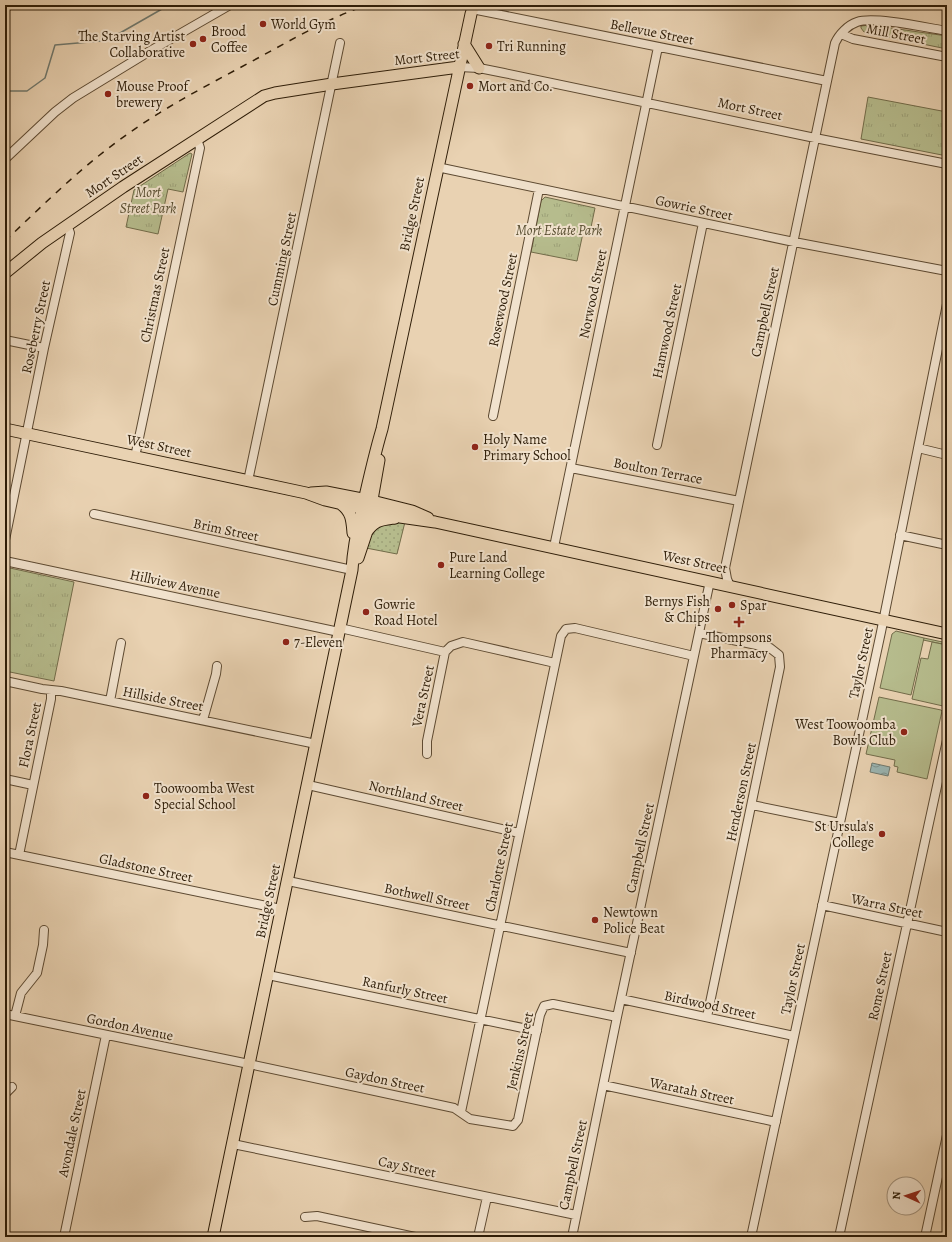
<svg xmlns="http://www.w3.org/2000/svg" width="952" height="1242" font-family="Alegreya,serif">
	<defs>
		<pattern id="grass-dots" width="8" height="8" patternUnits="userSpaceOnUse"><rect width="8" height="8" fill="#b6bc8d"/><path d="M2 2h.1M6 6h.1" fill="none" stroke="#9da178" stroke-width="1.8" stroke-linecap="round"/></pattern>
		<pattern id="forest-firs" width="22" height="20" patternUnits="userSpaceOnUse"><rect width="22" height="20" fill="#b6bc8d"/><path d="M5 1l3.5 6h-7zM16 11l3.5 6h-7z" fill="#9da178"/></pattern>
		<pattern id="park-tufts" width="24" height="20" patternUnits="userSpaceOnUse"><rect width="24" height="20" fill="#b6bc8d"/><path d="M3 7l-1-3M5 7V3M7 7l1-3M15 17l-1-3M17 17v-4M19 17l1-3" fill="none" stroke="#9da178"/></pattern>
		<pattern id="water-waves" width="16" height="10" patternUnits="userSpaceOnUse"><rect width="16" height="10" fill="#9ab6b4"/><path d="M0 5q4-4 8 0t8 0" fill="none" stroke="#7e9390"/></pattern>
	</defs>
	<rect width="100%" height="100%" fill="#e9d2b2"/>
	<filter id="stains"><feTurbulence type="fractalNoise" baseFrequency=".005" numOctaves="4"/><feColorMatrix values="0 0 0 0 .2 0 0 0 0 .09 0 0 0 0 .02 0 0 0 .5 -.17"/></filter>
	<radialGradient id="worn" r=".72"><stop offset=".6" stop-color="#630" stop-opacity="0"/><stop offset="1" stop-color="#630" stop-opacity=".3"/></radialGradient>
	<!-- grass -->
	<path fill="url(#grass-dots)" stroke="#726c4a" d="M 391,522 L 405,522 L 397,554 L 366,548 L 371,530 Z"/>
	<!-- forest -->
	<path fill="url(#forest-firs)" stroke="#726c4a" d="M 924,638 L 947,643 L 947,645 L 923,640 Z"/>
	<!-- park -->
	<path fill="url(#park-tufts)" stroke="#726c4a" d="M 870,25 L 947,36 L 947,49 L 864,32 L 861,28 L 861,26 Z
		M 868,97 L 947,112 L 947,156 L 861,139 Z
		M 190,153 L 192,154 L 183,192 L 168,189 L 158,234 L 126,227 L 134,190 Z
		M 545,197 L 595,208 L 590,232 L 584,231 L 583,233 L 577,261 L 531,252 L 541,201 Z
		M 10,568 L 74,582 L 54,681 L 5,671 L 5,572 Z"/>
	<!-- garden -->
	<path fill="#b6bc8d" stroke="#726c4a" d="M 896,631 L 924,638 L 911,695 L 880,688 L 892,634 Z
		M 932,642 L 947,645 L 947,690 L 943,706 L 912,699 L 921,658 L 928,659 Z
		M 879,697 L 941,710 L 942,711 L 927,779 L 897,772 L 898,767 L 894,766 L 895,760 L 866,754 Z"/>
	<!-- water -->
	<path fill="url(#water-waves)" stroke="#6f796f" d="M 872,763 L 890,767 L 888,776 L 870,772 Z"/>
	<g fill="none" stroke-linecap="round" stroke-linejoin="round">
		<!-- stream -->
		<path stroke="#6f796f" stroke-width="1.5" d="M 5,91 L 27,91 L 45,78 L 55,45 L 101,41 L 120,33 L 169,5"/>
		<!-- minor casing -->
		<g stroke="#5d4a32" stroke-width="10">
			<path id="minor" d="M 5,7 L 10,5
				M 472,9 L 827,81
				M 841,34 L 853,39 L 947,57
				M 459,67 L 479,68 L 504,73 L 815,138 L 947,164
				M 5,159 L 55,112 L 73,98 L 150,51 L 230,5
				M 437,167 L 794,242 L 947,271
				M 5,340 L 44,348
				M 493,416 L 539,189
				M 657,445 L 703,223
				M 918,448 L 947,455
				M 135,457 L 200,148 L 197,139
				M 571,468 L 739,501
				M 248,481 L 340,43
				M 94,514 L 352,570
				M 900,535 L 947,545
				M 5,540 L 44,348 L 70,233 L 67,225
				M 554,547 L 658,47
				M 5,561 L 339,632
				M 730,586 L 727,579 L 725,568 L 835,43 C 839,34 848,25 857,22 C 874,16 928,28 947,31
				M 340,628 L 445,652
				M 699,633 L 770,648 L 779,655 L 780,667 L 707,1017
				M 5,681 L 42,689 L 61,691 L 316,744
				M 110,701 L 121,643
				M 203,720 L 216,674 L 217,666
				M 427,754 L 427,741 L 445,652 L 451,646 L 463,642 L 555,663
				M 5,779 L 33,785
				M 308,785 L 519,833
				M 752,805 L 840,823
				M 5,852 L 281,909
				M 19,855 L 51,699 L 51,690
				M 288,881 L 631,953
				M 822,905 L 947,932
				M 268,975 L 537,1031
				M 621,999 L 794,1036
				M 5,1014 L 249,1064 L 454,1108 L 470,1119 L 513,1126 L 518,1120 L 540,1015 L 544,1006 L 553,1004 L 617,1017
				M 15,1016 L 21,993 L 37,973 L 43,945 L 44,930
				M 603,1085 L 776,1122
				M 5,1094 L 12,1087
				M 461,1112 L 561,636 L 566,629 L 575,628 L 694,656
				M 233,1144 L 576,1215
				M 305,1217 L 317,1216 L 415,1237
				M 64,1237 L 106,1035
				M 478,1237 L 487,1197
				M 572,1237 L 617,1017 L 710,581
				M 751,1237 L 881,632 L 947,304
				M 839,1237 L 947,740
				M 925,1237 L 947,1135"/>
		</g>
		<!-- major casing -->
		<g stroke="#2e1d08" stroke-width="13">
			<path id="major" d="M 464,44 L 479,68
				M 5,273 L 42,243 L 123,187 L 264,96 L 275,93 L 332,84 L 459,67
				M 5,429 L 306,493 L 325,500 L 400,517 L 435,522 L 947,634
				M 311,493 L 326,492 L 372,501 L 412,511 L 428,518
				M 341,504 C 352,512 352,521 353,533
				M 366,533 C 374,520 381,520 395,518
				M 358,558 L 366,534 L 379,460
				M 213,1237 L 352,570 C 353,550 357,530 362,510 C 368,483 374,456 382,429 L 471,14 L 474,5"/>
		</g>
		<!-- minor -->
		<use href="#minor" stroke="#f1e2cd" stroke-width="8"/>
		<!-- major -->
		<use href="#major" stroke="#e9d2b2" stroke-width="11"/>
		<!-- rail -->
		<path stroke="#2e1d08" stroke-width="1.5" stroke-dasharray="7 7" stroke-linecap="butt" d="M 5,241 C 41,207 77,171 118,141 C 162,108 210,84 258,58 C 293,39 329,18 367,5"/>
	</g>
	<!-- markers -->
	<g fill="#8f2418" stroke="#f1e2cd" stroke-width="1.5">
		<circle cx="263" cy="24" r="4"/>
		<circle cx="203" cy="39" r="4"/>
		<circle cx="193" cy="44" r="4"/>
		<circle cx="489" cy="46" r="4"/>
		<circle cx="470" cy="86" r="4"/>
		<circle cx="108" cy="94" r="4"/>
		<circle cx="475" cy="447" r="4"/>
		<circle cx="441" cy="565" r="4"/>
		<circle cx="732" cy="605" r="4"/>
		<circle cx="718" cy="609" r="4"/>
		<circle cx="366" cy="612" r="4"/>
		<path d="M737 616h4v4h4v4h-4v4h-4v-4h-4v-4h4z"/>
		<circle cx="286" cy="642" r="4"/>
		<circle cx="904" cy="732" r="4"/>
		<circle cx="146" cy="796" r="4"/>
		<circle cx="882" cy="834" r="4"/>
		<circle cx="595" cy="920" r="4"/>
	</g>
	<g text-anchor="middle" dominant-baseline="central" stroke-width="4" stroke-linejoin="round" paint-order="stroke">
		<!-- poi labels -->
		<g font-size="14" fill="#2e1d08" stroke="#f1e2cd" text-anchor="start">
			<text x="271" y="24">World Gym</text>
			<text x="211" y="31">Brood<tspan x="211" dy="16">Coffee</tspan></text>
			<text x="185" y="36" text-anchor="end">The Starving Artist<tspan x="185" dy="16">Collaborative</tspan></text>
			<text x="497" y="46">Tri Running</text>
			<text x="116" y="86">Mouse Proof<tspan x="116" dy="16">brewery</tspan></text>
			<text x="478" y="86">Mort and Co.</text>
			<text x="483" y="439">Holy Name<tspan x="483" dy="16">Primary School</tspan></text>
			<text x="449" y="557">Pure Land<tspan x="449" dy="16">Learning College</tspan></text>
			<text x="710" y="601" text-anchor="end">Bernys Fish<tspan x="710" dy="16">&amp; Chips</tspan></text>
			<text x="374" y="604">Gowrie<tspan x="374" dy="16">Road Hotel</tspan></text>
			<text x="740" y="605">Spar</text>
			<text x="739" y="637" text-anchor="middle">Thompsons<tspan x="739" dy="16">Pharmacy</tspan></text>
			<text x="294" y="642">7-Eleven</text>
			<text x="896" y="724" text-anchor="end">West Toowoomba<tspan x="896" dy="16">Bowls Club</tspan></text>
			<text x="154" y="788">Toowoomba West<tspan x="154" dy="16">Special School</tspan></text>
			<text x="874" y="826" text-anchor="end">St Ursula's<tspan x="874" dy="16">College</tspan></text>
			<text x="603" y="912">Newtown<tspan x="603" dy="16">Police Beat</tspan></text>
		</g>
		<!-- street labels -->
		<g font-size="14" fill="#2e1d08" stroke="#f1e2cd">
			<text transform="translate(652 32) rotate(11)">Bellevue Street</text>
			<text transform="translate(896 34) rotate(11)">Mill Street</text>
			<text transform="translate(427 57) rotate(-6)">Mort Street</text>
			<text transform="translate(750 109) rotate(12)">Mort Street</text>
			<text transform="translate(114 176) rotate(-34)">Mort Street</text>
			<text transform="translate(694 208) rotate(12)">Gowrie Street</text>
			<text transform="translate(412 214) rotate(-78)">Bridge Street</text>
			<text transform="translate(282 259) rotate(-78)">Cumming Street</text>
			<text transform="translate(593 294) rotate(-78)">Norwood Street</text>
			<text transform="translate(155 295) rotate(-78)">Christmas Street</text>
			<text transform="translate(503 300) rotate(-78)">Rosewood Street</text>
			<text transform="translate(765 312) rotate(-78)">Campbell Street</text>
			<text transform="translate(36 327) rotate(-78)">Roseberry Street</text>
			<text transform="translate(667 331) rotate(-78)">Hamwood Street</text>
			<text transform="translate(159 446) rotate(12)">West Street</text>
			<text transform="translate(658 471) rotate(11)">Boulton Terrace</text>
			<text transform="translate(226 530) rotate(12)">Brim Street</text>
			<text transform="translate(695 562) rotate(12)">West Street</text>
			<text transform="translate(175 584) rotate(12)">Hillview Avenue</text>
			<text transform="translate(861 663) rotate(-78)">Taylor Street</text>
			<text transform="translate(423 696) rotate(-78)">Vera Street</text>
			<text transform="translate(163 699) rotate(11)">Hillside Street</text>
			<text transform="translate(30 735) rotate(-78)">Flora Street</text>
			<text transform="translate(741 792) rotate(-78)">Henderson Street</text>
			<text transform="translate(416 796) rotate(13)">Northland Street</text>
			<text transform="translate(640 848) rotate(-78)">Campbell Street</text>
			<text transform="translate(499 867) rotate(-78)">Charlotte Street</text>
			<text transform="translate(146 868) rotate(12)">Gladstone Street</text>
			<text transform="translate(427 897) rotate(12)">Bothwell Street</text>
			<text transform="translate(268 901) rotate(-78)">Bridge Street</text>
			<text transform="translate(887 906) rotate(12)">Warra Street</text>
			<text transform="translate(793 979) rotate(-78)">Taylor Street</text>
			<text transform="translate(880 986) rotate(-78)">Rome Street</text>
			<text transform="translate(405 990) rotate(12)">Ranfurly Street</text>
			<text transform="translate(710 1005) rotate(12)">Birdwood Street</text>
			<text transform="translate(130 1027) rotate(12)">Gordon Avenue</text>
			<text transform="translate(520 1051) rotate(-77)">Jenkins Street</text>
			<text transform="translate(385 1080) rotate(12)">Gaydon Street</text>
			<text transform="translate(692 1091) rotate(12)">Waratah Street</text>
			<text transform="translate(72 1133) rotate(-78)">Avondale Street</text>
			<text transform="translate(573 1165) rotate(-78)">Campbell Street</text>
			<text transform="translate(407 1167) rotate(12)">Cay Street</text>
		</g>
		<!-- park labels -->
		<g font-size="14" font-style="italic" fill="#574d30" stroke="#f1e2cd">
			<text x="148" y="192">Mort<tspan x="148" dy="16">Street Park</tspan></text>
			<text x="559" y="230">Mort Estate Park</text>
		</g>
	</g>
	<!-- margin -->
	<rect width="952" height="1242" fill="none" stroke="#e9d2b2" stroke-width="20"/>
	<rect x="6" y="6" width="940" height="1230" fill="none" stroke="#2e1d08" stroke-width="2"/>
	<rect x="10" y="10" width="932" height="1222" fill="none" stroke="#2e1d08"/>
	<!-- north arrow -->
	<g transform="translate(906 1196) rotate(273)"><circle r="19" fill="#f1e2cd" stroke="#a3937e"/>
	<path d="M0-3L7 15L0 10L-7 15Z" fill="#8f2418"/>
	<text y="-6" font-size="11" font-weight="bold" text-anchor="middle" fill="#2e1d08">N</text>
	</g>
	<rect width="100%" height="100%" filter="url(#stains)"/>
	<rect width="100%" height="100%" fill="url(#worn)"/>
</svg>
